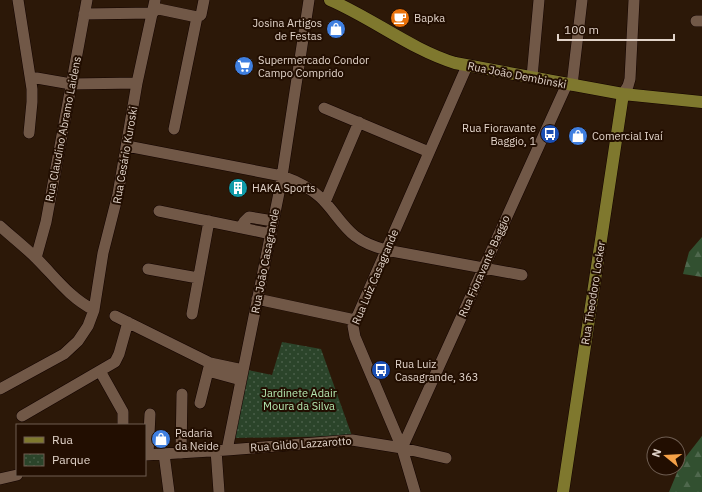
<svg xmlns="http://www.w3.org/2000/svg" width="702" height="492" font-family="'IBM Plex Sans',sans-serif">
	<defs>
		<pattern id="forest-firs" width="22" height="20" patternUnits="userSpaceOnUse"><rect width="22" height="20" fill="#325030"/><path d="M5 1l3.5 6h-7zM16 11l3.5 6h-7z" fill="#4f684d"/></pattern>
		<pattern id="park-dots" width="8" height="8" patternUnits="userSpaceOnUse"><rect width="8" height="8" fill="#2b442a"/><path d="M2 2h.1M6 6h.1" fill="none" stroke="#495e48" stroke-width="1.8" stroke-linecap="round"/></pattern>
	</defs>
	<rect width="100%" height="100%" fill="#2c1808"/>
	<!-- forest -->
	<path fill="url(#forest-firs)" d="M 702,237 L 702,277 L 683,274 L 689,252 Z
		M 702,436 L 702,492 L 669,492 L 681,463 Z"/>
	<!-- park -->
	<path fill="url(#park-dots)" d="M 282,342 L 321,349 L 352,436 L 232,438 L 248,370 L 272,375 Z"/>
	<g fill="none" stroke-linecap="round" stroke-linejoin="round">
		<!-- minor casing -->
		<g stroke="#130300" stroke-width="12">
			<path id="minor" d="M 18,0 L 32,89 L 32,102 L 29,133
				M 154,8 L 197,17
				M 84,14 L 153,13
				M 696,21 L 702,21
				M 31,77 L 71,84 L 137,83
				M 532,77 L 539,0
				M 572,85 L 582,0
				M 623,94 L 628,86 L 630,79 L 634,0
				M 324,108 L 429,152
				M 174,129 L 197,17 L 201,15 L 204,0
				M 127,146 L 282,176 C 296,181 309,187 320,197 C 333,209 341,225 355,236 C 364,243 375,247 386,250 L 522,275
				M 325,202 L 359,122
				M 159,211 L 271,234
				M 0,226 C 12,237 25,247 37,259 C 55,277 70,298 94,310
				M 241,227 L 244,222 L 249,217 L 273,221
				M 36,258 L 46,222 L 87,0
				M 148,269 L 198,278
				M 257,299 L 355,320
				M 192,314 L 209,221
				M 115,316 L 210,363 L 243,370
				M 100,371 L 123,412 L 123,425
				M 208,371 L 241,380
				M 0,389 L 64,354 L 78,341 L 88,326 L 94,310 L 103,253 L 118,194 L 137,83 L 155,0
				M 200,403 L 210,363
				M 22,416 L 115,362 L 119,354 L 128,322
				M 402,448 L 567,84
				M 216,450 L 219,492
				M 227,450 L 281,183 L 309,0
				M 181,453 L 182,394
				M 148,454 L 150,414
				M 164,454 L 169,492
				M 145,455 L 227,450 L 352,440 L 402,448 L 446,458
				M 0,479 L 17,475
				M 415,492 L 402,448 L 355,337 L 353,326 L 467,66"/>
		</g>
		<!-- major casing -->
		<g stroke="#130300" stroke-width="13">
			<path id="major" d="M 330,0 C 372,18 412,50 455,63 L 623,94 L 702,102
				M 563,492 L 623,94"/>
		</g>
		<!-- minor -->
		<use href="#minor" stroke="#715847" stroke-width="11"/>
		<!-- major -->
		<use href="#major" stroke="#7f782e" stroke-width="12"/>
	</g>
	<!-- icons -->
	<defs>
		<g id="cafe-disc" transform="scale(1)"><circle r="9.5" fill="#e8710a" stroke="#220e01"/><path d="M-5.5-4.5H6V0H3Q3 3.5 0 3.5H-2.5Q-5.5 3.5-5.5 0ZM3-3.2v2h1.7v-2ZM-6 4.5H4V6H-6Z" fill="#fff"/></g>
		<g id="shop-disc" transform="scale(1)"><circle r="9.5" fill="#3f7fe0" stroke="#220e01"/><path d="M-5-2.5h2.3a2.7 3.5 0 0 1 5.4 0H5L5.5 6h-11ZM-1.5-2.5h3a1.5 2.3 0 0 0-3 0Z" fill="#fff"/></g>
		<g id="supermarket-disc" transform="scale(1)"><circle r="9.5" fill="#3f7fe0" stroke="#220e01"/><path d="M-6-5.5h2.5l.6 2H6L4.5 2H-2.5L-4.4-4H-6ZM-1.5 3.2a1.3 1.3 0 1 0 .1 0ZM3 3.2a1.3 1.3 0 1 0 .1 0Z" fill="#fff"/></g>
		<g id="bus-disc" transform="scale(1)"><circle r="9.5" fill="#1a4fb4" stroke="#220e01"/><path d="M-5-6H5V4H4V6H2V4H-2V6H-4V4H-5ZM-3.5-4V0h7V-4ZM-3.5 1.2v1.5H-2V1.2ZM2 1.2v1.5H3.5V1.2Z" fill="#fff"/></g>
		<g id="building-disc" transform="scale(1)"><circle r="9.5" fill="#0f9aa8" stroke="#220e01"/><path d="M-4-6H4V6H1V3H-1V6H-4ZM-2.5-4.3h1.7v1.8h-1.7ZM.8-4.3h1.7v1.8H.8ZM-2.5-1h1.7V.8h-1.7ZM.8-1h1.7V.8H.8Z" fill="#fff"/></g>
	</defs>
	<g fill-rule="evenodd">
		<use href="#cafe-disc" x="400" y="18"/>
		<use href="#shop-disc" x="336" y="29"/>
		<use href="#supermarket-disc" x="244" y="66"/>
		<use href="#bus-disc" x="550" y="134"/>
		<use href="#shop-disc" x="578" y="136"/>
		<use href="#building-disc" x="238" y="188"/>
		<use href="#bus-disc" x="381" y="370"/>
		<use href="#shop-disc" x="161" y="439"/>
	</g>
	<g text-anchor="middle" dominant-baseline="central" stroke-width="4" stroke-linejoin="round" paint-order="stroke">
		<!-- poi labels -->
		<g font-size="11" fill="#e1d3c9" stroke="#220e01" text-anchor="start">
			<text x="414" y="18">Bapka</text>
			<text x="322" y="23" text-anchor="end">Josina Artigos<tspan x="322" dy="13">de Festas</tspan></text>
			<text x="258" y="60">Supermercado Condor<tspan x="258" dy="13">Campo Comprido</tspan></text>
			<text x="536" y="128" text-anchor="end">Rua Fioravante<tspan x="536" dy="13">Baggio, 1</tspan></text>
			<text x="592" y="136">Comercial Ivaí</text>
			<text x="252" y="188">HAKA Sports</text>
			<text x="395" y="364">Rua Luiz<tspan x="395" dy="13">Casagrande, 363</tspan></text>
			<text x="175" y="433">Padaria<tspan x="175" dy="13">da Neide</tspan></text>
		</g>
		<!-- street labels -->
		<g font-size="11" fill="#e1d3c9" stroke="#220e01">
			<text transform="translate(517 75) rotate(11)">Rua João Dembinski</text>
			<text transform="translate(63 129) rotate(-79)">Rua Claudino Abramo Laidens</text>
			<text transform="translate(125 155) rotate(-80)">Rua Cesário Kuroski</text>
			<text transform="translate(265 261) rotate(-79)">Rua João Casagrande</text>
			<text transform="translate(484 266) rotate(-66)">Rua Fioravante Baggio</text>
			<text transform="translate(375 277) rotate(-67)">Rua Luiz Casagrande</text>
			<text transform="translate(593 293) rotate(-81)">Rua Theodoro Locker</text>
			<text transform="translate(301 444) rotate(-4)">Rua Gildo Lazzarotto</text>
		</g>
		<!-- park labels -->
		<g font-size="11" fill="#b5e9b1" stroke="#220e01">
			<text x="299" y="393">Jardinete Adair<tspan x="299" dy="13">Moura da Silva</tspan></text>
		</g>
	</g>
	<!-- legend -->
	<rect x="16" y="424" width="130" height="52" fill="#220e01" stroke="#6e5d51"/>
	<rect x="24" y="437" width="20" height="6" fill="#7f782e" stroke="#6e5d51"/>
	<text x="52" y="444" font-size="12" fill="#e1d3c9">Rua</text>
	<rect x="24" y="454" width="20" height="12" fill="url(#park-dots)" stroke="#6e5d51"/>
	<text x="52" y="464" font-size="12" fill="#e1d3c9">Parque</text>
	<!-- north arrow -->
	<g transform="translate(666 456) rotate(288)"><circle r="19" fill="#220e01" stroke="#6e5d51"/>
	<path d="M0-3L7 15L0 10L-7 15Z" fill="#f6a248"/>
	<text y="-6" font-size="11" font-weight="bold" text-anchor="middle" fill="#e1d3c9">N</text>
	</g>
	<!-- scale -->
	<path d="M558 34v6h116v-6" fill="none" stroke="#e1d3c9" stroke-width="2"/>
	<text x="564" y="34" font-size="12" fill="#e1d3c9" stroke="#220e01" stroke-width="3" paint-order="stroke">100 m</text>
</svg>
